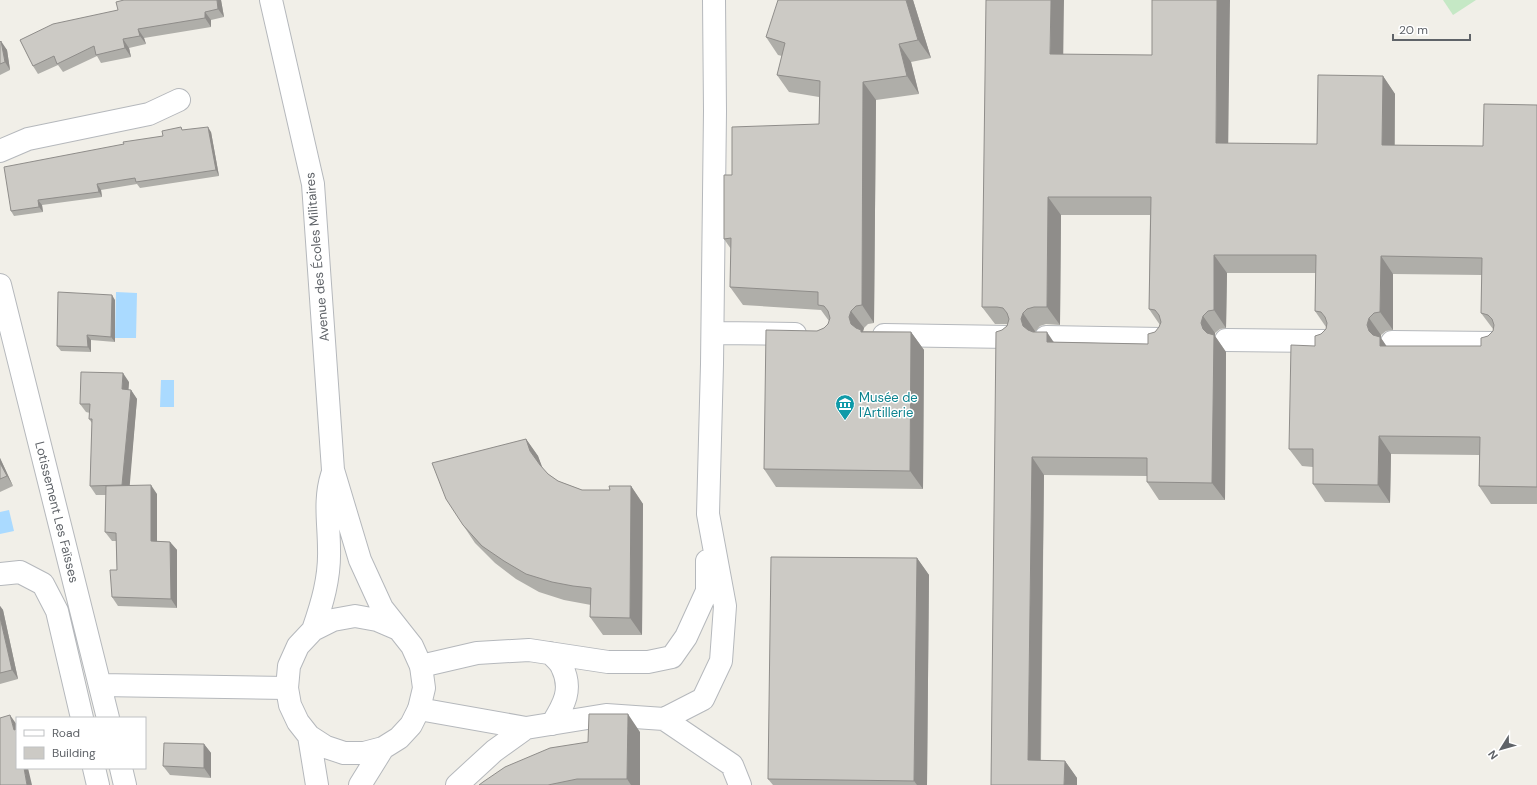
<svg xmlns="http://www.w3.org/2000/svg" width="1537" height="785" font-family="'DM Sans',sans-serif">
	<rect width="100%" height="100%" fill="#f1efe8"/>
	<!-- green -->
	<path fill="#c5e8c5" d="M 1443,0 L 1476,0 L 1453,15 Z"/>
	<!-- water -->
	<path fill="#aadaff" d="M 116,292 L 137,293 L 136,338 L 115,338 Z
		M 161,380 L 174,380 L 174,407 L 160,407 Z
		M 9,510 L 14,531 L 0,534 L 0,512 Z"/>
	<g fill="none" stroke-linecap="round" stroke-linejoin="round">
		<!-- minor casing -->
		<g stroke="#b5b8bc" stroke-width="24">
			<path id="minor" d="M 0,151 L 28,139 L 149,114 L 179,100
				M 0,285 L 108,718
				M 713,333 L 795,334
				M 884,335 L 1009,337
				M 1046,337 L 1161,339
				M 1226,340 L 1327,341
				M 1392,342 L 1494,343
				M 0,574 L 20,572 L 43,584 L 57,611 L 82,718
				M 550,653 C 554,657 560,662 562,667 C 573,689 564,705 552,724
				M 421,666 L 477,653 L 529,650 L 608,662 L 648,662 L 672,657 L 686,637 L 707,591 L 707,561
				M 100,685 L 287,688
				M 419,709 L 526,728 L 606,715 L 664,719 L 732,765 L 740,785
				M 664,719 L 703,699 L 721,661 L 725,606 L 708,514 L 712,364 L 715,111 L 714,0
				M 94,768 L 98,785
				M 121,768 L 125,785
				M 457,785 L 494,751 L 526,728"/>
		</g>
		<!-- tertiary casing -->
		<g stroke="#b5b8bc" stroke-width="24">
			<path id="tertiary" d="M 271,0 L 313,184 L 333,470 L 360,560 L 382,608 L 412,646 L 421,666 L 424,688 L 419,709 L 411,725 L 399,738 L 383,748 L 364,753 L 344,753 L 326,747 L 309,736 L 298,722 L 290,705 L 287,688 L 289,666 L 298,646 L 313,630 L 333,620 L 355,616 L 377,620 L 398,629
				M 313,630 C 322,604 330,578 329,549 C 329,524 324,500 332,475
				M 309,736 L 317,785
				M 360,785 L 383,748"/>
		</g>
		<!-- minor -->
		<use href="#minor" stroke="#fff" stroke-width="22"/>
		<!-- tertiary -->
		<use href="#tertiary" stroke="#fff" stroke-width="22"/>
	</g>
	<!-- wall -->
	<path fill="#afaea9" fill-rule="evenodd" d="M 221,0 L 224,17 L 211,20 L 211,27 L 144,38 L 146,44 L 129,48 L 131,57 L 101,63 L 97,56 L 63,72 L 58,65 L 38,74 L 33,66 L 20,40 Z
		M 913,0 L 931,58 L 911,62 L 919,94 L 876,100 L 874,323 L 868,324 L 864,328 L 863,331 L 911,332 L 924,350 L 923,489 L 776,487 L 764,469 L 817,331 L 824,328 L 828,324 L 829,321 L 821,310 L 743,305 L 730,287 L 731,249 L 724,239 L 732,175 L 819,124 L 819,97 L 789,92 L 777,75 L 782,56 L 778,55 L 766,37 Z
		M 0,42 L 7,50 L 10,70 L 0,75 Z
		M 1063,54 L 1228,144 L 1317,144 L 1383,76 L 1395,94 L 1395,145 L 1483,146 L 1537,105 L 1537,504 L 1491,504 L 1479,486 L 1479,455 L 1391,454 L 1390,503 L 1325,502 L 1313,484 L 1313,467 L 1302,466 L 1289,449 L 1315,346 L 1321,334 L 1326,329 L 1326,327 L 1315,311 L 1316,273 L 1227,273 L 1226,328 L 1220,329 L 1215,333 L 1215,336 L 1226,352 L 1225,500 L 1159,500 L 1147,482 L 1147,476 L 1044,475 L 1041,760 L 1065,761 L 1077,778 L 991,785 L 1002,330 L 1007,326 L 1008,324 L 995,324 L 982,307 ZM 1061,215 L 1150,215 L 1149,309 L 1160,325 L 1159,327 L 1155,332 L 1148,344 L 1054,342 L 1035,332 L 1040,326 L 1046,324 L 1060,325 ZM 1393,274 L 1482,275 L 1481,313 L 1493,329 L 1493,331 L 1488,336 L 1481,346 L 1386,346 L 1381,338 L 1381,335 L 1386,331 L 1393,330 Z
		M 184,130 L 211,132 L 219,176 L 140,188 L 137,184 L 101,190 L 102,197 L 42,205 L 43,212 L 14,216 L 11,211 L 124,144 L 163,136 Z
		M 115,300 L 115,342 L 91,340 L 91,352 L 61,351 L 57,346 Z
		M 129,382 L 128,390 L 131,390 L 137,399 L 129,486 L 157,494 L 157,541 L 170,542 L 177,550 L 177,608 L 118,606 L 112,597 L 117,570 L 116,541 L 112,541 L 105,532 L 106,495 L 96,495 L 90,486 L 92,423 L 89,419 L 90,413 L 86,412 L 80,404 Z
		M 526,439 L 538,456 L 542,468 L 548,474 L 558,481 L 582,490 L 610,490 L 631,486 L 643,504 L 642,635 L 603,635 L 590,617 L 591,605 L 564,600 L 539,592 L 516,579 L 495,563 L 475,543 L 463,525 Z
		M 0,458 L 13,486 L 0,492 Z
		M 917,558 L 929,575 L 927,785 L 773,785 L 768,779 Z
		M 0,606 L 3,610 L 18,679 L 0,684 Z
		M 640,732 L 640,785 L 479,785 L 588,742 Z
		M 204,744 L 211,753 L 211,778 L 170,775 L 163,766 Z"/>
	<!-- shaded-wall -->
	<path fill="#8f8d8a" d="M 217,0 L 221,0 L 224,17 L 218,9 Z
		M 906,0 L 913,0 L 931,58 L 918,40 Z
		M 1051,0 L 1064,0 L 1063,71 L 1050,54 Z
		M 1217,0 L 1230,0 L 1228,161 L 1216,143 Z
		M 205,12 L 211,20 L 211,27 L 205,18 Z
		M 138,29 L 144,38 L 146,44 L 140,36 Z
		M 123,39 L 129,48 L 131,57 L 125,48 Z
		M 1,41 L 7,50 L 10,70 L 5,62 Z
		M 899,44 L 911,62 L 919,94 L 907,76 Z
		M 1383,76 L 1395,94 L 1394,163 L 1382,145 Z
		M 863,82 L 876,100 L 874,323 L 862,305 Z
		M 208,127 L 211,132 L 219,176 L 216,170 Z
		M 97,184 L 101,190 L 102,197 L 99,192 Z
		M 1048,197 L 1061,215 L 1060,325 L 1047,307 Z
		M 38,200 L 42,205 L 43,212 L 39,207 Z
		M 1214,255 L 1227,273 L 1226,328 L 1214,310 Z
		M 1381,256 L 1393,274 L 1393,330 L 1380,312 Z
		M 112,295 L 115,300 L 115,342 L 111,337 Z
		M 851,311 L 864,328 L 862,335 L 851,324 L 849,317 Z
		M 1023,313 L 1035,331 L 1034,336 L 1023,326 L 1021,319 Z
		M 1203,316 L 1215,333 L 1215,336 L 1226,352 L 1225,500 L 1212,483 L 1203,329 L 1201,323 Z
		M 1369,318 L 1381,335 L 1381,338 L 1392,354 L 1392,364 L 1369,331 L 1367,325 Z
		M 911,332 L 924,350 L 923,489 L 910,471 Z
		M 1047,332 L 1059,350 L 1047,342 Z
		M 87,335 L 91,340 L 91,352 L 88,347 Z
		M 123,373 L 129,382 L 128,398 L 122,389 Z
		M 131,390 L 137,399 L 129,494 L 122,485 Z
		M 1379,436 L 1391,454 L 1390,503 L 1378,485 Z
		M 526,439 L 538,456 L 543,469 L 530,451 Z
		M 1032,457 L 1044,475 L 1040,778 L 1028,760 Z
		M 0,458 L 13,486 L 7,476 L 0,463 Z
		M 151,485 L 157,494 L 157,550 L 151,541 Z
		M 631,486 L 643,504 L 642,635 L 630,618 Z
		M 170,542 L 177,550 L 177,608 L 171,599 Z
		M 917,558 L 929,575 L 927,785 L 917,785 L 914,781 Z
		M 0,606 L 3,610 L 18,679 L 12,670 L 0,617 Z
		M 628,714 L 640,732 L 640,785 L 631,785 L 627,779 Z
		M 10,715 L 17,725 L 17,735 L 14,730 Z
		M 204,744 L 211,753 L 211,778 L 204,768 Z
		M 1065,761 L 1077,778 L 1077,785 L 1064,785 Z
		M 24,768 L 28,768 L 32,785 L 27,785 Z"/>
	<!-- building -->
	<path fill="#cccac5" stroke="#8f8d8a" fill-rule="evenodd" d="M 124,0 L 217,0 L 218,9 L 205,12 L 205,18 L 138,29 L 140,36 L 123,39 L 125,48 L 96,55 L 94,46 L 57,64 L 54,56 L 33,66 L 20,40 L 53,24 L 118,10 L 116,2 Z
		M 778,0 L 906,0 L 918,40 L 899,44 L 907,76 L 863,82 L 862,305 L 856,306 L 851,311 L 849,317 L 851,324 L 856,328 L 861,330 L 861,332 L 911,332 L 910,471 L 764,469 L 766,330 L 817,331 L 824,328 L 828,324 L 830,318 L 828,311 L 824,306 L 818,305 L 818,292 L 730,287 L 731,238 L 724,239 L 724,175 L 732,175 L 732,127 L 819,124 L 820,81 L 777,75 L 785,43 L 766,37 Z
		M 986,0 L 1051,0 L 1050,54 L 1152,55 L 1152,0 L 1217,0 L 1216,143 L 1317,144 L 1318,75 L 1383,76 L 1382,145 L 1483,146 L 1484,104 L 1537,105 L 1537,487 L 1479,486 L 1480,437 L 1379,436 L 1378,485 L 1313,484 L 1313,449 L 1289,449 L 1291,345 L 1315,346 L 1315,336 L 1321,334 L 1326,329 L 1327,323 L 1325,317 L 1321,312 L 1315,311 L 1316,255 L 1214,255 L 1214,310 L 1208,311 L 1203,316 L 1201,323 L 1203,329 L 1207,333 L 1214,335 L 1212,483 L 1147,482 L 1147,458 L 1032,457 L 1028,760 L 1065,761 L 1064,785 L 991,785 L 996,332 L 1002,330 L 1007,326 L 1009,319 L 1007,313 L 1003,308 L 997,307 L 982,307 ZM 1048,197 L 1151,197 L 1149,309 L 1155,310 L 1159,315 L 1161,322 L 1159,327 L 1155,332 L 1148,334 L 1148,344 L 1047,342 L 1047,332 L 1033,332 L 1028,330 L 1023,326 L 1021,319 L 1023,313 L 1027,309 L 1034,307 L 1047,307 ZM 1381,256 L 1482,258 L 1481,313 L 1488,315 L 1492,319 L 1494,325 L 1493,331 L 1488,336 L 1481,338 L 1481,346 L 1380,346 L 1380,337 L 1373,335 L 1369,331 L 1367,325 L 1369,318 L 1374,313 L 1380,312 Z
		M 1,41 L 5,62 L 0,64 L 0,42 Z
		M 181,127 L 182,130 L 208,127 L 216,170 L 136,182 L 135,178 L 97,184 L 99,192 L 38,200 L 39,207 L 11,211 L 4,167 L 124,144 L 123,142 L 163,136 L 162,131 Z
		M 58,292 L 112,295 L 111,337 L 87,335 L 88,347 L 57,346 Z
		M 81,372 L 123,373 L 122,389 L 131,390 L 122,485 L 90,486 L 92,419 L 89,419 L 90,404 L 80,404 Z
		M 526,439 L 530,451 L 540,465 L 548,474 L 558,481 L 582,490 L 610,490 L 609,486 L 631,486 L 630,618 L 590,617 L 591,588 L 573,586 L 552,582 L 526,574 L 504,561 L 482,546 L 463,525 L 446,499 L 432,463 Z
		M 0,463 L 7,476 L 0,479 Z
		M 151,485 L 151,541 L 170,542 L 171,599 L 112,597 L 110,570 L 117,570 L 116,533 L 105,532 L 106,486 Z
		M 771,557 L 917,558 L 914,781 L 768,779 Z
		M 0,617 L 12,670 L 0,673 Z
		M 589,714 L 628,714 L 627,779 L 577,779 L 548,785 L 479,785 L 483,782 L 505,767 L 550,748 L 588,742 Z
		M 10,715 L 14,730 L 17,729 L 17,768 L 24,768 L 27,785 L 0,785 L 0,718 Z
		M 164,743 L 204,744 L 204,768 L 163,766 Z"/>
	<!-- icons -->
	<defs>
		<g id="museum-pin" transform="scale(1)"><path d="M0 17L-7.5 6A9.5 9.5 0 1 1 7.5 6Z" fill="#0f9aa8" stroke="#fff"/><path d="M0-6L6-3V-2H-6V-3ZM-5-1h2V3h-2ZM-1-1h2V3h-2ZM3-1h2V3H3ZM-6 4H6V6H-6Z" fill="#fff"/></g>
	</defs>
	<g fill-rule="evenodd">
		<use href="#museum-pin" x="845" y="404"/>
	</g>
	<g text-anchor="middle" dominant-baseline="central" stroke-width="3" stroke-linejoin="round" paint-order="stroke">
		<!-- street labels -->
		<g font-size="13" fill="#5f6368" stroke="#fff">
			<text transform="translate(317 257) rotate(-95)">Avenue des Écoles Militaires</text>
			<text transform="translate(57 512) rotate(76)">Lotissement Les Faïsses</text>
		</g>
		<!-- culture labels -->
		<g font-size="13" fill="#0d838f" stroke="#fff" text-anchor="start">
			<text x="859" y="397">Musée de<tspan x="859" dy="15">l'Artillerie</tspan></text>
		</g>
	</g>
	<!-- legend -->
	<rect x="16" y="717" width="130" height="52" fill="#ffffff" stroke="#bfc1c3"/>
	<rect x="24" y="730" width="20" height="6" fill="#ffffff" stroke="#bfc1c3"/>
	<text x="52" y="737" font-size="12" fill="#5f6368">Road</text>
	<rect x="24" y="747" width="20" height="12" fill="#cccac5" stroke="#bfc1c3"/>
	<text x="52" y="757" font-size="12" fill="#5f6368">Building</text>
	<!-- north arrow -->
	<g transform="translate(1501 749) rotate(233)" stroke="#ffffff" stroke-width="3" paint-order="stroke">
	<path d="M0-3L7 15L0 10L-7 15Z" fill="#5f6368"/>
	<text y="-6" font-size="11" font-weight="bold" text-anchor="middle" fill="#5f6368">N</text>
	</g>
	<!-- scale -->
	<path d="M1393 34v6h77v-6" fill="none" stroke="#5f6368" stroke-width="2"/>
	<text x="1399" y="34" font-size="12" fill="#5f6368" stroke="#ffffff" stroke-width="3" paint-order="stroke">20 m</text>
</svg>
